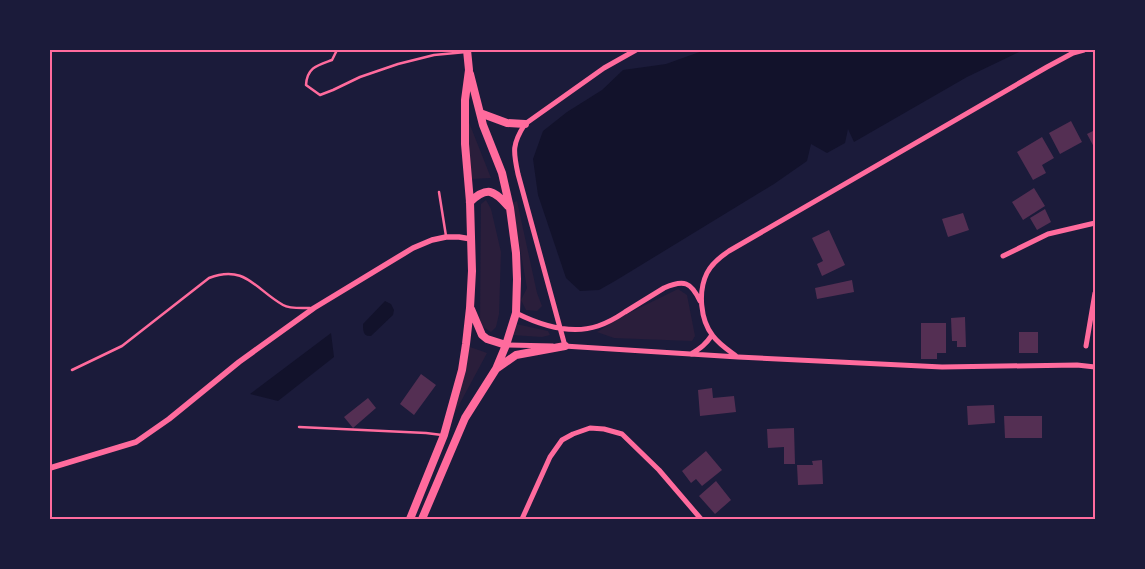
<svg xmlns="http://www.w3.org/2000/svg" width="1145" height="569" font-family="Figtree,sans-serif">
	<rect width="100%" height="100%" fill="#1b1b3a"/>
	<!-- green -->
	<path fill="#2a1e3b" d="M 466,115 L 491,178 L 471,179 Z
		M 486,200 L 491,209 L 501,252 L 499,314 L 496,327 L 491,332 L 480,325 L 481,204 Z
		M 517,201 L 537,293 L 542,306 L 537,311 L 526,310 L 521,300 L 527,288 L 512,203 Z
		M 678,289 L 687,295 L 695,336 L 692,341 L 614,338 L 597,332 L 621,317 Z
		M 516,324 L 548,331 L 550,335 L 542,337 L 512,335 Z
		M 470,347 L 487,353 L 452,418 Z"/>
	<!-- water -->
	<path fill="#12122b" d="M 705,50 L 1023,50 L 967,77 L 854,142 L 848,129 L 845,143 L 827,153 L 811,144 L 807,161 L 774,184 L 615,281 L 599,290 L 580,291 L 566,278 L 538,195 L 533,159 L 543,131 L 567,112 L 602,90 L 623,70 L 666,64 Z
		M 385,301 L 391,304 L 394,310 L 393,315 L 371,336 C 363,337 363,330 363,324 Z
		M 331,333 L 334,357 L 278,401 L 250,394 Z"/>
	<!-- building -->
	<path fill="#542f53" d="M 1071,121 L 1082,142 L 1060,154 L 1049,133 Z
		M 1095,130 L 1095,149 L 1087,134 Z
		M 1042,137 L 1054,158 L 1042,165 L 1046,173 L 1033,180 L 1017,152 Z
		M 1034,188 L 1045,206 L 1023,220 L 1012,202 Z
		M 1045,209 L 1051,222 L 1037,230 L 1030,218 Z
		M 963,213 L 969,230 L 948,237 L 942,219 Z
		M 829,230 L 845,265 L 822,276 L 817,264 L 823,261 L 812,238 Z
		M 852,280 L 854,292 L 817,299 L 815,288 Z
		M 965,317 L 966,347 L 957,347 L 957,341 L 952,341 L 951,318 Z
		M 921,323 L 946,323 L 946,353 L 937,353 L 937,359 L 921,359 Z
		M 1019,332 L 1038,332 L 1038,353 L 1019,353 Z
		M 421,374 L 436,385 L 414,415 L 400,404 Z
		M 712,388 L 713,398 L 734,396 L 736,412 L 700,416 L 698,390 Z
		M 368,398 L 376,408 L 353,428 L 344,417 Z
		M 994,405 L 995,423 L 968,425 L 967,406 Z
		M 1004,416 L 1042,416 L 1042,438 L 1005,438 Z
		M 794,428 L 795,464 L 784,464 L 784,447 L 768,448 L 767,429 Z
		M 706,451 L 722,470 L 702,486 L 696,479 L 691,483 L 682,471 Z
		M 822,460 L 823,484 L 798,485 L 797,465 L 813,465 L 812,461 Z
		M 716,481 L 731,500 L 715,514 L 699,496 Z"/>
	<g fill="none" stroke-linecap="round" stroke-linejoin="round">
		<!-- service -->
		<path stroke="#ff6b9d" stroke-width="2.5" d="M 337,50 L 332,60 C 318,65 307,67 306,85 L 320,95 L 333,90 L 360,77 L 398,64 L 434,55 L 466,52
			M 439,192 L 446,236
			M 72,370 L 122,346 L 209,278 C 245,264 255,289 283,305 C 290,309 301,308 310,308
			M 299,427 L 426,433 L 442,435"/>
		<!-- minor -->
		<path stroke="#ff6b9d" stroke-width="5" d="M 1003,256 L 1048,234 L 1095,223
			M 516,313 C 540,325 571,335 598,326 C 607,323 616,318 625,312 C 638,304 651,296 664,288 C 684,279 691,282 700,301
			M 506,345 L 553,346
			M 564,346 L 738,357 L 942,367 L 1077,365 L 1095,367
			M 565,346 L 518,174 C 513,151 512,144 525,124 L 604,68 L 636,50
			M 1086,346 L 1095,293
			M 691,354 C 701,348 706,344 712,335
			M 736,356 C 728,350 719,344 713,336 C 700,320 698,291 707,273 C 712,263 720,257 729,251 L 1047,67 L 1073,53 L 1084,50
			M 522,519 L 550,457 L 562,440 L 573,434 L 590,428 L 604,429 L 622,434 L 659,470 L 701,519"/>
		<!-- tertiary -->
		<path stroke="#ff6b9d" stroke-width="5.5" d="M 50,468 L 136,442 L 169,419 L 239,362 L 314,308 L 413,248 L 432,240 L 446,237 L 459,237 L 471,239"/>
		<!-- primary -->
		<path stroke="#ff6b9d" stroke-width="8" d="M 480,113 L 507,123 L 525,124
			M 470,202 C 487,186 494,190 508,206
			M 471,309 L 482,335 L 487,339 L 506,345
			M 496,369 L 516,355 L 565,346
			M 410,519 L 444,435 L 462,370 L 466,344 L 470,308 L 472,271 L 470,202 L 465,144 L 465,100 L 469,70 L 467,50
			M 422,519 L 465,418 L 496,369 L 506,345 L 516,313 L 517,279 L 516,253 L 510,208 L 502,173 L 483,125 L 470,74"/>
	</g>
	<!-- border -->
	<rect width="1145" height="569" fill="none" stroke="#1b1b3a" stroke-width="102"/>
	<rect x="51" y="51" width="1043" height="467" fill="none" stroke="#ff6b9d" stroke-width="2"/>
</svg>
